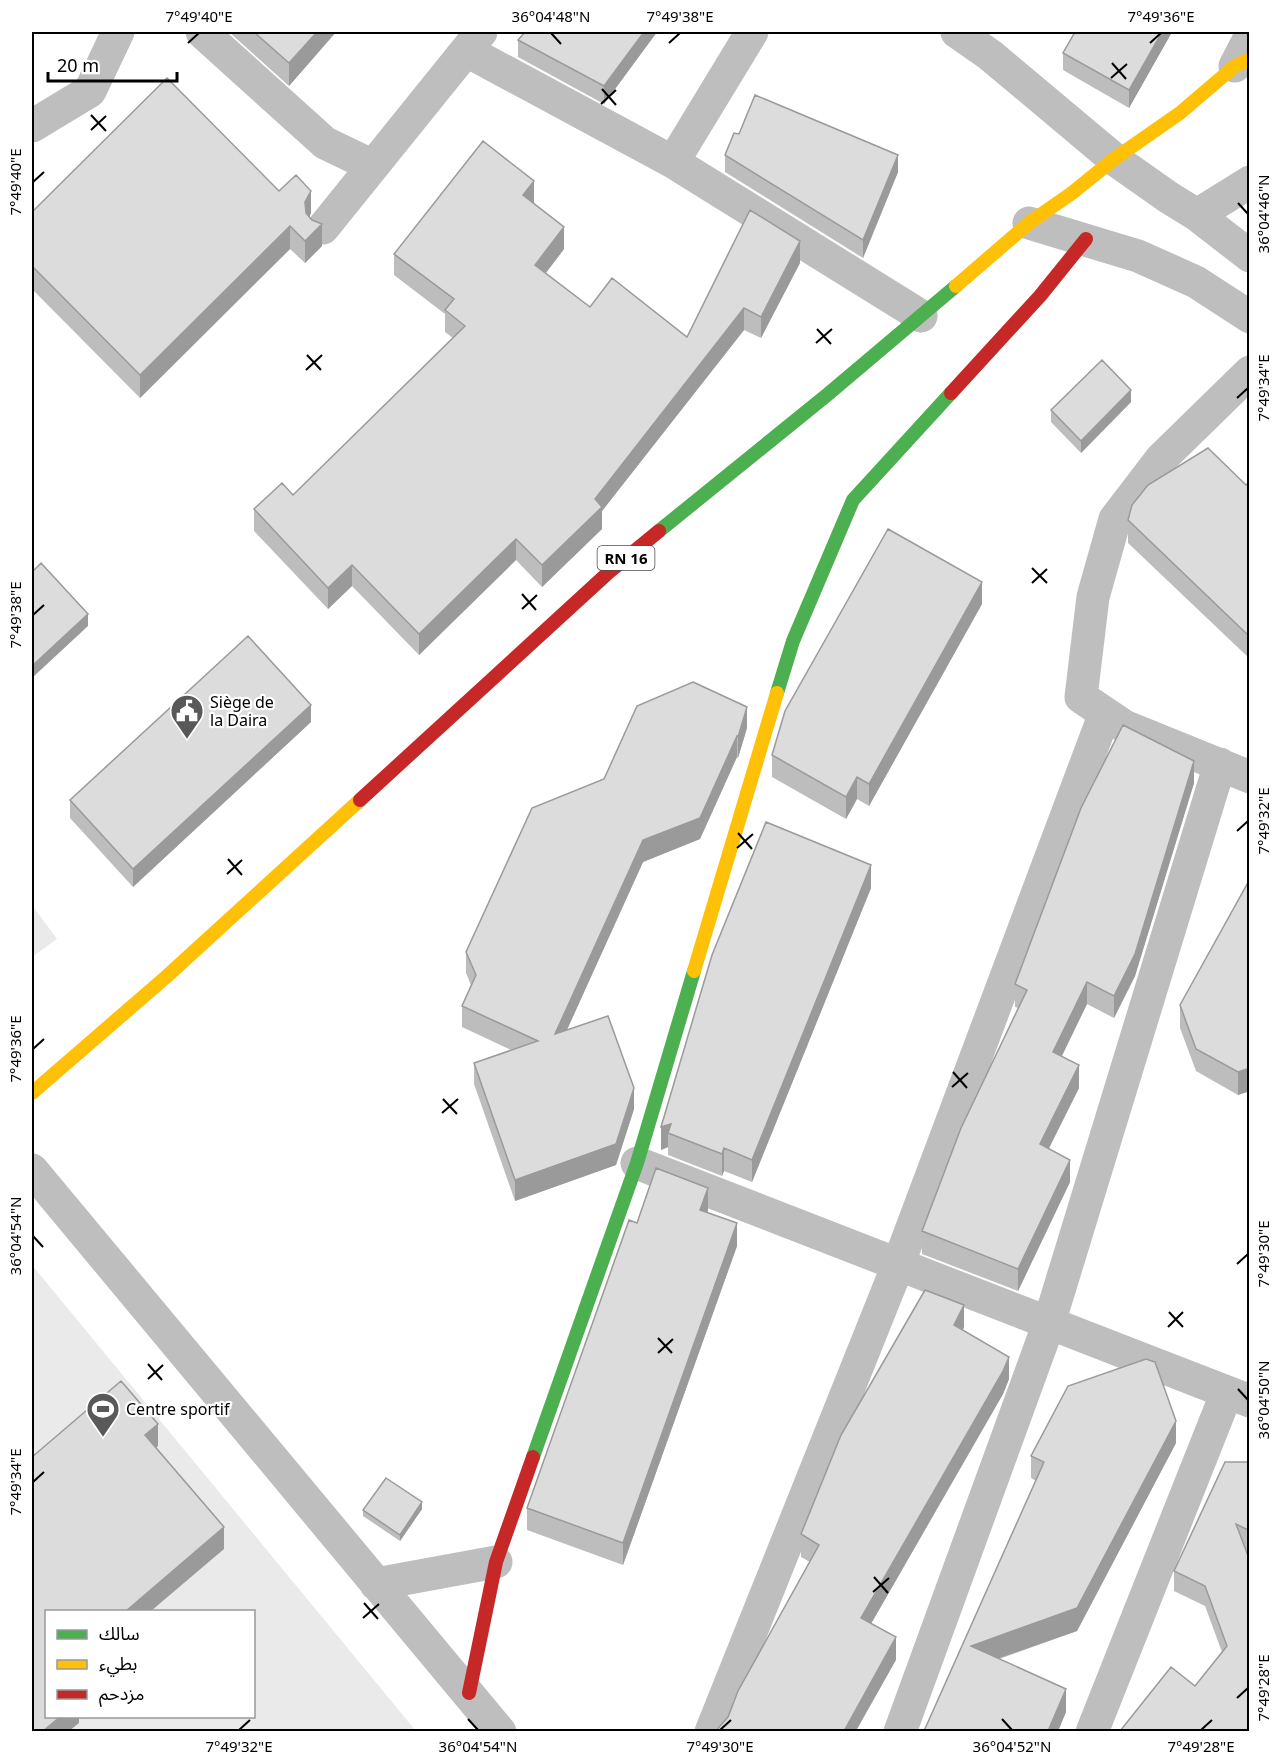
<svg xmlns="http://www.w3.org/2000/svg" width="1281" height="1763" font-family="'Noto Sans','Noto Sans Arabic',sans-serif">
	<rect width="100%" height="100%" fill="#fff"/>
	<!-- green -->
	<path fill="#eaeaea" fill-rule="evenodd" d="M 32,905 L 57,939 L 32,957 Z
		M 32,1265 L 416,1731 L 32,1731 ZM 46,1612 L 254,1612 L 254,1716 L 46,1716 Z"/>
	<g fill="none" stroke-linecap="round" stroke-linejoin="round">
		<!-- street -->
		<path stroke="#bebebe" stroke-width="33" d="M 202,32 L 325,143 L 373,166
			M 957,32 L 990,55 L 1114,159 L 1168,197 L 1197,215 L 1250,256
			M 467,51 L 673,162 L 921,316
			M 1235,66 L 1250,37
			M 32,126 L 90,91 L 118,32
			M 673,162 L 752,32
			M 1197,215 L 1250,182
			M 1029,223 L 1138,256 L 1196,282 L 1250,317
			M 323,228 L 481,32
			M 1250,372 L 1161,459 L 1115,519 L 1093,597 L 1081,697 L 1124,726 L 1250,777
			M 637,1163 L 1250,1401
			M 32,1170 L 500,1732
			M 376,1584 L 496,1562
			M 711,1732 L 898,1265 L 1105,713
			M 900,1732 L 1049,1323 L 1220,764
			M 1092,1732 L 1227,1392"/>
		<!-- fast -->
		<path stroke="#4caf50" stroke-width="14" d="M 659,531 L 827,395 L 956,286
			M 777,693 L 793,641 L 853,500 L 951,393
			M 533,1457 L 637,1163 L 694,971"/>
		<!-- slow -->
		<path stroke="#ffc107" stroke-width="14" d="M 956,286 L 1029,223 L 1072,193 L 1114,159 L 1180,113 L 1235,66 L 1250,59
			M 694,971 L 777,693
			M 32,1093 L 166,977 L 360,800"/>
		<!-- jam -->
		<path stroke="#c62828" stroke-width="14" d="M 951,393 L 1040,296 L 1086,239
			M 360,800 L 609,572 L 659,531
			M 469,1693 L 496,1562 L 533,1457"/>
	</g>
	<!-- wall -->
	<path fill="#bdbdbd" d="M 229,32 L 336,32 L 289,86 Z
		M 525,32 L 657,32 L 604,104 L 518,57 L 518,40 Z
		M 1172,32 L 1129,108 L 1063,70 L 1063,53 Z
		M 739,134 L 898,172 L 863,258 L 725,172 L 725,155 Z
		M 279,191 L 311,213 L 309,217 L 322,246 L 305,263 L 290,249 L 140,398 L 32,289 L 32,212 Z
		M 534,202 L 534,203 L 564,249 L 546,273 L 590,307 L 687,337 L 800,263 L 761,338 L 744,330 L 602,511 L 602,529 L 542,587 L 516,560 L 419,655 L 352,586 L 328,609 L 254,531 L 254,509 L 293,495 L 453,338 L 445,332 L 445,314 L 394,275 L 394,254 Z
		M 1131,402 L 1081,453 L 1051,422 L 1051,410 Z
		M 1250,481 L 1250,659 L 1128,543 L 1128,520 L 1246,485 Z
		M 982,604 L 869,806 L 857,799 L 846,819 L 772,777 L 772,755 Z
		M 311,722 L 133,887 L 70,818 L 70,800 Z
		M 747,728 L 738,758 L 737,757 L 700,839 L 643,862 L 567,1030 L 634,1109 L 616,1165 L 515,1201 L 474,1084 L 474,1063 L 511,1050 L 462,1027 L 462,1006 L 471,985 L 466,973 L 466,952 Z
		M 1194,783 L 1135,976 L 1114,1018 L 1087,1004 L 1062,1056 L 1079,1088 L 1049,1148 L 1070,1182 L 1018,1291 L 922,1254 L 922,1231 L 1018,1008 L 1015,1007 L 1015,984 Z
		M 1250,879 L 1250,1091 L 1238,1095 L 1196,1071 L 1180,1028 L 1180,1005 Z
		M 871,888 L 752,1182 L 724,1171 L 722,1176 L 668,1155 L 668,1147 L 661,1150 L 661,1127 Z
		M 708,1211 L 708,1213 L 737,1246 L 623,1565 L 527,1530 L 527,1508 L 637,1223 Z
		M 964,1327 L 963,1330 L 1009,1379 L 1003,1394 L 871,1624 L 896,1660 L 728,1717 L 810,1562 L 801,1557 L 801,1534 Z
		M 1176,1443 L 1077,1631 L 999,1659 L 1066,1712 L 1058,1731 L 924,1731 L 1036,1481 L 1031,1478 L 1031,1456 Z
		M 1250,1462 L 1250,1551 L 1245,1549 L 1250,1731 L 1195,1686 L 1222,1652 L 1205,1606 L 1174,1591 L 1174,1571 Z
		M 422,1509 L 400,1541 L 363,1516 L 363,1510 Z"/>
	<!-- shaded-wall -->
	<path fill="#9a9a9a" d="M 317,32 L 336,32 L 289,86 L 289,63 Z
		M 644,32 L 657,32 L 604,104 L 604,86 Z
		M 1162,32 L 1172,32 L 1129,108 L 1129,90 Z
		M 898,155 L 898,172 L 863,258 L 863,240 Z
		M 534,181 L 534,202 L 523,217 L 523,195 Z
		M 311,191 L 311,213 L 305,225 L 305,202 Z
		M 322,224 L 322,246 L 305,263 L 305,241 Z
		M 290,226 L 290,249 L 140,398 L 140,375 Z
		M 564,227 L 564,249 L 535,287 L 535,265 Z
		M 800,241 L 800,263 L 761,338 L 761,317 Z
		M 744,308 L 744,330 L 602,511 L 602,529 L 542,587 L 542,565 Z
		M 1131,390 L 1131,402 L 1081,453 L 1081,441 Z
		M 516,539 L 516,560 L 419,655 L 419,634 Z
		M 352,565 L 352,586 L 328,609 L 328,588 Z
		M 982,582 L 982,604 L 869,806 L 869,784 Z
		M 88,614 L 88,626 L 32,678 L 32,666 Z
		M 311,705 L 311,722 L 133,887 L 133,869 Z
		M 747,707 L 747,728 L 738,758 L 738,737 Z
		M 737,736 L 737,757 L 700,839 L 643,862 L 555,1056 L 555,1034 L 643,840 Z
		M 1194,761 L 1194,783 L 1135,976 L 1114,1018 L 1114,996 Z
		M 857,777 L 857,799 L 846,819 L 846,797 Z
		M 871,865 L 871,888 L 752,1182 L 752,1160 Z
		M 1087,982 L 1087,1004 L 1053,1074 L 1053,1052 Z
		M 1079,1065 L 1079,1088 L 1040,1166 L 1040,1144 Z
		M 1250,1068 L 1250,1091 L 1238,1095 L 1238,1072 Z
		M 634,1088 L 634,1109 L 616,1165 L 515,1201 L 515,1180 Z
		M 671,1124 L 668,1133 L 668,1147 L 661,1150 L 661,1127 Z
		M 724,1148 L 724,1171 L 722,1176 L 722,1154 Z
		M 1070,1160 L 1070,1182 L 1018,1291 L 1018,1269 Z
		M 708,1188 L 708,1211 L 700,1232 L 700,1210 Z
		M 737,1223 L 737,1246 L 623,1565 L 623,1543 Z
		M 964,1305 L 964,1327 L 954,1348 L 954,1325 Z
		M 1009,1357 L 1009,1379 L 1003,1394 L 861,1641 L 861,1618 Z
		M 1176,1421 L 1176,1443 L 1077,1631 L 971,1668 L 971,1646 Z
		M 158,1424 L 158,1446 L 145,1457 L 145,1435 Z
		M 422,1502 L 422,1509 L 400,1541 L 400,1535 Z
		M 224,1527 L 224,1549 L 151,1611 L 126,1611 Z
		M 896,1637 L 896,1660 L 856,1731 L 844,1731 Z
		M 1066,1689 L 1066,1712 L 1058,1731 L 1048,1731 Z
		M 61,1716 L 79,1716 L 79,1723 L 69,1731 L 43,1731 Z"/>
	<!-- building -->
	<path fill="#dcdcdc" stroke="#9a9a9a" stroke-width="1.5" d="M 254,32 L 317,32 L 289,63 Z
		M 525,32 L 644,32 L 604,86 L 518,40 Z
		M 1075,32 L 1162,32 L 1129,90 L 1063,53 Z
		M 167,78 L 279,191 L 296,175 L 311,191 L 305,202 L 306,213 L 312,220 L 322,224 L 305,241 L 290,226 L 140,375 L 32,266 L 32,212 Z
		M 755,95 L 898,155 L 863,240 L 725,155 L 734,133 L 739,134 Z
		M 483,141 L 534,181 L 523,195 L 564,227 L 535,265 L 590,307 L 612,278 L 687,337 L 750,210 L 800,241 L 761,317 L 744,308 L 595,499 L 602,507 L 542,565 L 516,539 L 419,634 L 352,565 L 328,588 L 254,509 L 282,483 L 293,495 L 465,326 L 445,310 L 454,299 L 394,254 Z
		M 1102,360 L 1131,390 L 1081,441 L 1051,410 Z
		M 1208,448 L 1246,485 L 1250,481 L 1250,637 L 1128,520 L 1132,505 L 1148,485 Z
		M 888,529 L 982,582 L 869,784 L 857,777 L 846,797 L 772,755 L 785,711 Z
		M 41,563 L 88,614 L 32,666 L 32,572 Z
		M 248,636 L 311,705 L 133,869 L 70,800 Z
		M 693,682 L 747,707 L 738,737 L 737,736 L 700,818 L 643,840 L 555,1034 L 608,1016 L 634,1088 L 616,1144 L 515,1180 L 474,1063 L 538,1041 L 462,1006 L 476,975 L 466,952 L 532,808 L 604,779 L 637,706 Z
		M 1123,725 L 1194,761 L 1135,954 L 1114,996 L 1087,982 L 1053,1052 L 1079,1065 L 1040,1144 L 1070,1160 L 1018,1269 L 922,1231 L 961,1128 L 1027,990 L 1015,984 L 1081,808 Z
		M 766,822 L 871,865 L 752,1160 L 724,1148 L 722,1154 L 668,1133 L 671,1124 L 661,1127 L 712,955 Z
		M 1250,879 L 1250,1068 L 1238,1072 L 1196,1049 L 1180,1005 Z
		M 656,1168 L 708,1188 L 700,1210 L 737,1223 L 623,1543 L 527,1508 L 629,1220 L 637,1223 Z
		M 925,1290 L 964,1305 L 954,1325 L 1009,1357 L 1003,1371 L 861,1618 L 896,1637 L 844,1731 L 716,1731 L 720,1726 L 728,1717 L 738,1691 L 819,1545 L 801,1534 L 841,1435 Z
		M 1146,1359 L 1155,1362 L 1176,1421 L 1077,1608 L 971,1646 L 1066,1689 L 1048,1731 L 924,1731 L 1044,1462 L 1031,1456 L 1068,1386 Z
		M 121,1381 L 158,1424 L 145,1435 L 224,1527 L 126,1611 L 46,1611 L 46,1716 L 61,1716 L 43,1731 L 32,1731 L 32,1457 Z
		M 1225,1462 L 1250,1462 L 1250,1531 L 1236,1524 L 1250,1561 L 1250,1728 L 1246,1731 L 1120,1731 L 1171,1667 L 1195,1686 L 1227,1646 L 1205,1586 L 1174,1571 Z
		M 386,1478 L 422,1502 L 400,1535 L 363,1510 Z"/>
	<!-- ticks -->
	<path fill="none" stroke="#000" stroke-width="2" d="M 551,33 L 561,44M 188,43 L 199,33M 669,43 L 680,33M 1150,43 L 1161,33M 1112,63 L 1126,79M 1111,78 L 1127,64M 602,89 L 616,105M 601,104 L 616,90M 91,115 L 106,131M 91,130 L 106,116M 33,182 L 44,172M 1238,203 L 1248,214M 817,329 L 831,344M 816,343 L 832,329M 307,355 L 321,370M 306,370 L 322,355M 1237,398 L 1248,388M 1032,568 L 1047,583M 1032,583 L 1047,569M 522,594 L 536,610M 522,609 L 537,595M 33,615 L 44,605M 1237,831 L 1248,821M 738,833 L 752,849M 737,848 L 753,834M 228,859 L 242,875M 227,874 L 242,860M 33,1049 L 44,1039M 953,1072 L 967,1088M 952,1087 L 968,1073M 443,1099 L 457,1114M 442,1113 L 458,1099M 33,1236 L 43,1247M 1237,1264 L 1248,1254M 1169,1312 L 1183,1327M 1168,1327 L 1183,1312M 658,1338 L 672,1353M 658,1353 L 673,1339M 148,1364 L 162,1380M 148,1379 L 163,1365M 1238,1389 L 1248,1400M 33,1482 L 44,1472M 874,1577 L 888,1593M 873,1592 L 889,1578M 364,1603 L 378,1619M 363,1618 L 379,1604M 1237,1698 L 1248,1688M 468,1719 L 478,1730M 1002,1719 L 1012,1730M 239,1730 L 250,1720M 720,1730 L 731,1720M 1201,1730 L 1212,1720"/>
	<!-- icons -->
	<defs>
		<g id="civic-pin" transform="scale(1.725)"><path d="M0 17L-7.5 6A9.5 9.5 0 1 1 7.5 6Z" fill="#595959" stroke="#fff"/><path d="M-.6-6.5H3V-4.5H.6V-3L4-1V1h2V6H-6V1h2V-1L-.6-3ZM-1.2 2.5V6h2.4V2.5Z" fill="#fff"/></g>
		<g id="stadium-pin" transform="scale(1.725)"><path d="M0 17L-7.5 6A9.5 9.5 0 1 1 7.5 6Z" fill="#595959" stroke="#fff"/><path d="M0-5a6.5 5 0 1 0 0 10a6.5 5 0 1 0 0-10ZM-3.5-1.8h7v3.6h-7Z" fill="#fff"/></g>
	</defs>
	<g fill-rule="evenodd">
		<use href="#civic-pin" x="187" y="711"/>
		<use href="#stadium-pin" x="103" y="1409"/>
	</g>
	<g text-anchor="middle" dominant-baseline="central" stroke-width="4.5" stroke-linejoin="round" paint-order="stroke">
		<!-- shield labels -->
		<rect fill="#fff" stroke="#4c4c4c" stroke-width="1.5" x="597.5" y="546" width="57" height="24" rx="4.5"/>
		<g font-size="15" font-weight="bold" fill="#000">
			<text x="626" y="558">RN 16</text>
		</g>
		<!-- poi labels -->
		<g font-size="16" fill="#000" stroke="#fff" text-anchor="start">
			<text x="210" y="702">Siège de<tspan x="210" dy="18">la Daira</tspan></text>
			<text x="126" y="1409">Centre sportif</text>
		</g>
	</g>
	<!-- border -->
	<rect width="1281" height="1763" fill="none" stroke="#ffffff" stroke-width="66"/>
	<!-- legend -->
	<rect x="45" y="1610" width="210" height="108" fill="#ffffff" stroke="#999999" stroke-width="1.5"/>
	<rect x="57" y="1630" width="30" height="9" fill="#4caf50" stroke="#999999" stroke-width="1.5"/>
	<text x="99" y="1640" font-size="18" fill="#000000">سالك</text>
	<rect x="57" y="1660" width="30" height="9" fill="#ffc107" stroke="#999999" stroke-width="1.5"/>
	<text x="99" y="1670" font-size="18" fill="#000000">بطيء</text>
	<rect x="57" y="1690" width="30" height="9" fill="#c62828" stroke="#999999" stroke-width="1.5"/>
	<text x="99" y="1700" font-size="18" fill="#000000">مزدحم</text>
	<!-- scale -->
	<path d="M48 72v9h129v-9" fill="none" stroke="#000000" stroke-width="3"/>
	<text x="57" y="72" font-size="18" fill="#000000" stroke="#ffffff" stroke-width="4.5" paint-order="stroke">20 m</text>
	<rect x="33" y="33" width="1215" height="1697" fill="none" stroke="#000" stroke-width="2"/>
	<g font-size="15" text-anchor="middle" fill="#000">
		<text x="199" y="22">7°49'40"E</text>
		<text x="551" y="22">36°04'48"N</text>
		<text x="680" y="22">7°49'38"E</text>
		<text x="1161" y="22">7°49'36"E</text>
		<text transform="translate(16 182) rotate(-90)" y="5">7°49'40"E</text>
		<text transform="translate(1264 214) rotate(-90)" y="5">36°04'46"N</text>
		<text transform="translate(1264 388) rotate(-90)" y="5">7°49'34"E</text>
		<text transform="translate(16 615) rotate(-90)" y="5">7°49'38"E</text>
		<text transform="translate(1264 821) rotate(-90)" y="5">7°49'32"E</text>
		<text transform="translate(16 1049) rotate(-90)" y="5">7°49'36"E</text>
		<text transform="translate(16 1236) rotate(-90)" y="5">36°04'54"N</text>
		<text transform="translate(1264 1254) rotate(-90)" y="5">7°49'30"E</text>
		<text transform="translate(1264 1400) rotate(-90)" y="5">36°04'50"N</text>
		<text transform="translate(16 1482) rotate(-90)" y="5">7°49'34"E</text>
		<text transform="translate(1264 1688) rotate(-90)" y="5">7°49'28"E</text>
		<text x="239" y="1752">7°49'32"E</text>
		<text x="478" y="1752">36°04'54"N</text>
		<text x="720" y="1752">7°49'30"E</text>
		<text x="1012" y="1752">36°04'52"N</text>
		<text x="1201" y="1752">7°49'28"E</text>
	</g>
</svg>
